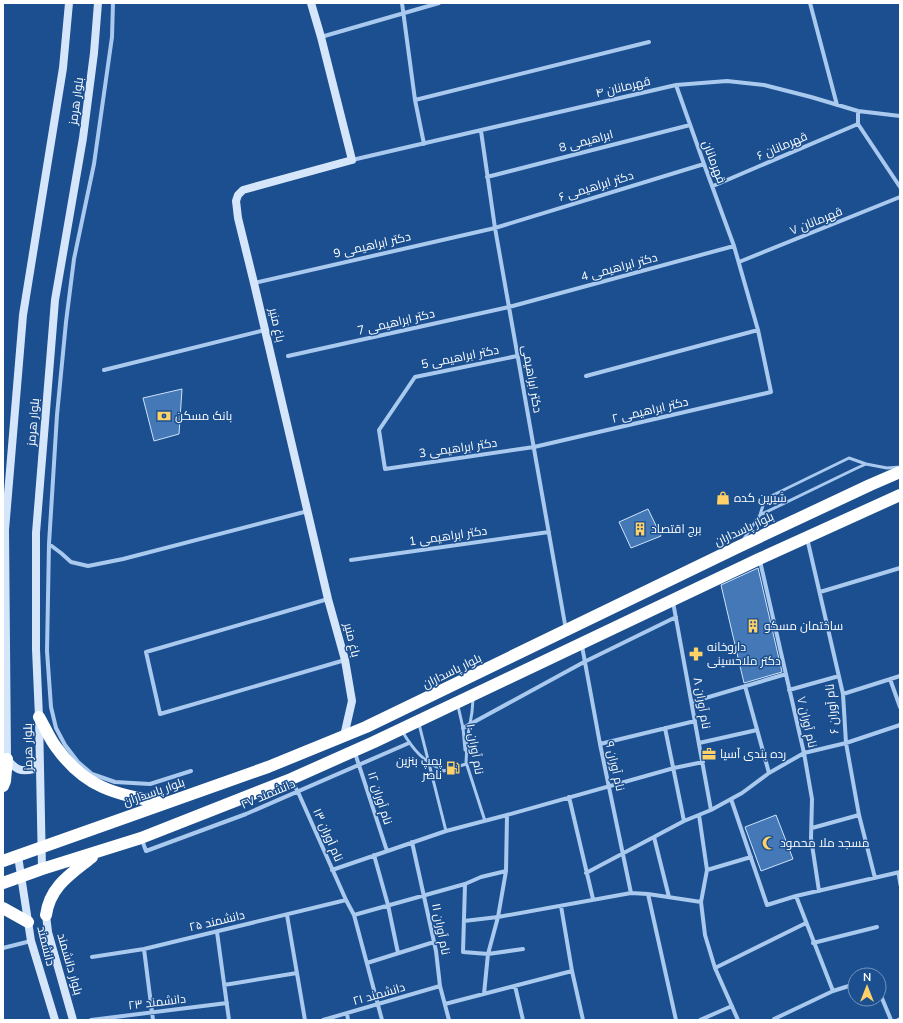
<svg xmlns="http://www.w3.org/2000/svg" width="903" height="1023" font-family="'Nunito Sans',Cairo,sans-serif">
	<rect width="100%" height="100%" fill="#1b4f8f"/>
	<!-- building -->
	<path fill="#4478b7" stroke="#cfe3fa" d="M 182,389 L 179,434 L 154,441 L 143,398 Z
		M 648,509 L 661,536 L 631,548 L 619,522 Z
		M 758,568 L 782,672 L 744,683 L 721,585 Z
		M 776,815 L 793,859 L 761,871 L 745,827 Z"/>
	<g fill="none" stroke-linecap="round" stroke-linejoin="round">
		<!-- lane -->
		<path stroke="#a9c9ee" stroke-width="3" d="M 760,515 L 765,499 L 849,458 L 866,464
			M 743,540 L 760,515 L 857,468 L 866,464 L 887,468 L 900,467
			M 458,706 L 463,728 L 465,750
			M 419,724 L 446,831
			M 402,731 C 414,751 423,761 444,771 L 466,764 L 467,741 L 472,712 L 473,699
			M 466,762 L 485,821
			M 898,873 L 900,885"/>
		<!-- street -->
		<path stroke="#a9c9ee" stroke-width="4" d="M 113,3 L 112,37 L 94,164 L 74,259 L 66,322 L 57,415 L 49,544 L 61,553 L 71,562 L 88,566 L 123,559 L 308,511
			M 402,3 L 415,100 L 424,144
			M 810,3 L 837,105
			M 321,37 L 439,3
			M 415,100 L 649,42
			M 858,111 L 858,124 L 900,187
			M 481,131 L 495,228 L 566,630
			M 352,160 L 676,85 L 727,81 L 764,85 L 811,97 L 858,111 L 900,116
			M 487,177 L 690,125
			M 713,186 L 858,124
			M 739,262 L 900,197
			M 254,283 L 495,228 L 704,164
			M 288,356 L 509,307 L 734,246
			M 517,356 L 415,377 L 379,430 L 385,469 L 534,447 L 771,392 L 758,330 L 734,246 L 704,164 L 676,85
			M 104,370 L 265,330
			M 586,376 L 758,330
			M 807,538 L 843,694 L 846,743 L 859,815 L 875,878
			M 49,544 L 47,651 L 51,707 L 56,728 L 65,745 L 78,762 L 92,774 L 115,782 L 150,784 L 191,771
			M 351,560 L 549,532
			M 760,561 L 804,753 L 812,799 L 811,838 L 819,891
			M 820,592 L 900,568
			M 328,599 L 146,652 L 160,714 L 345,660
			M 673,602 L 711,810
			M 582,646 L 600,744 L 631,893
			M 890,679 L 900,707
			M 745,686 L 769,773
			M 789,690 L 839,676
			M 843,694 L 900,676
			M 692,702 L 786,674
			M 463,728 L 584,662 L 676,617
			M 665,728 L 684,821
			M 699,743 L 757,730
			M 600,744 L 695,721
			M 355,753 L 387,851
			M 291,780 L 298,792 L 346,900 L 354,915 L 382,1020
			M 569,797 L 593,899
			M 731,799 L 767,905 L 796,896 L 900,872
			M 699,815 L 707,870 L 701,902 L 705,935 L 715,968 L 738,1020
			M 812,828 L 859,815
			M 654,837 L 669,897
			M 142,840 L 146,851 L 246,814 L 409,743
			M 412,842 L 436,951 L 440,986 L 449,1020
			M 374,855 L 388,905 L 398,953
			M 332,870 L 446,831 L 507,815 L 674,768 L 703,762
			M 707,870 L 751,857
			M 586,873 L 684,821 L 711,810 L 742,793 L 769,773 L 804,753 L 846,743 L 900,725
			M 465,884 L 463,952 L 488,954 L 523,949
			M 648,894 L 676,1020
			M 796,896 L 833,991 L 855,984
			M 561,906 L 572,971
			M 287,915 L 305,1020
			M 354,915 L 465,884 L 481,877 L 506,871
			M 464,921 L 498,917 L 631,893 L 648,894 L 701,902
			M 217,932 L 229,1020
			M 813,943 L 877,927
			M 3,948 L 31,941
			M 144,949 L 153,1020
			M 92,957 L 144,949 L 346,900
			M 367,963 L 434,942
			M 715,968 L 806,923
			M 224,985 L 297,973
			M 515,986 L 523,1020
			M 879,991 L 891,1020
			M 484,994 L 488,954 L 498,917 L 506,871 L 507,815
			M 445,1004 L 572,971 L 583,1020
			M 347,1013 L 348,1020
			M 774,1019 L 833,991
			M 91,1020 L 227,1003
			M 323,1020 L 440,986
			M 700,1020 L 732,1006
			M 898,1020 L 900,1019"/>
		<!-- secondary -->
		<path stroke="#d6e6fa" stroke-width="8" d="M 311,3 L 321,37 L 352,160 L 243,190 L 238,195 L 236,201 L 238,218 L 254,283 L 328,599 L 345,660 L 352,701 L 344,736
			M 39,759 L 34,769 C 20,772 16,770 7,759 L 5,530 L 23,315 L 63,68 L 69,3
			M 18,856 L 31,941 L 55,1020
			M 42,869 L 39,717 L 36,649 L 36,533 L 55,300 L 83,138 L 94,53 L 98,3
			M 46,915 L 48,932 L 73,1020"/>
		<!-- highway -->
		<path stroke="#fff" stroke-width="12" d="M 39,717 C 45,727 49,738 56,747 C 86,789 116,794 163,803
			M 3,786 L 5,781 L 7,759
			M 3,861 L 268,767 L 366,727 L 738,547 L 870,485 L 900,472
			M 3,883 L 42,869 L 141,838 L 291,779 L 374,742 L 759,559 L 900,495
			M 3,908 L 28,922
			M 46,915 C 50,886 71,874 92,857"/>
	</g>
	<!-- icons -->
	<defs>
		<g id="bank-bare" transform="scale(1.08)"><path d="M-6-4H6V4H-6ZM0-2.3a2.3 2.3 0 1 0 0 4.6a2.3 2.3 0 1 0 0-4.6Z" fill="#ffd166" stroke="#1b4f8f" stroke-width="2.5" paint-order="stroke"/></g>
		<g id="shop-bare" transform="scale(1.08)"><path d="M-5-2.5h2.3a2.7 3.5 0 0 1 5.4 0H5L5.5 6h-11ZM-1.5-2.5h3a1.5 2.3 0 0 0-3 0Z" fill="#ffd166" stroke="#1b4f8f" stroke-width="2.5" paint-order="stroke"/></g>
		<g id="building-bare" transform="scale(1.08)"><path d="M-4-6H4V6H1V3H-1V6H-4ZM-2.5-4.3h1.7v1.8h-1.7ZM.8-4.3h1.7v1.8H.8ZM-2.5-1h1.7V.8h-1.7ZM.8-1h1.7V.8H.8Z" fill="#ffd166" stroke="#1b4f8f" stroke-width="2.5" paint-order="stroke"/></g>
		<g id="pharmacy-bare" transform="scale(1.08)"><path d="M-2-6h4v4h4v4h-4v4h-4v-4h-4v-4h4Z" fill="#ffd166" stroke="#1b4f8f" stroke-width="2.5" paint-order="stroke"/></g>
		<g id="office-bare" transform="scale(1.08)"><path d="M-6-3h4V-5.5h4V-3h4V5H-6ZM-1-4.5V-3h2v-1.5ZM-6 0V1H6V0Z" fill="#ffd166" stroke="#1b4f8f" stroke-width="2.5" paint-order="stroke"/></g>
		<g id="fuel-bare" transform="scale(1.08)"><path d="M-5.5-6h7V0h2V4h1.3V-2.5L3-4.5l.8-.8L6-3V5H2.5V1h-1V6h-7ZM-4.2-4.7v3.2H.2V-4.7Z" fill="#ffd166" stroke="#1b4f8f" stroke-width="2.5" paint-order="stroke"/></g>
		<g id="mosque-bare" transform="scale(1.08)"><path d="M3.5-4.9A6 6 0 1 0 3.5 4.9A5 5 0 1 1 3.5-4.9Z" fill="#ffd166" stroke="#1b4f8f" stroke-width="2.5" paint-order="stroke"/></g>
	</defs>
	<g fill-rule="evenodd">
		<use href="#bank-bare" x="164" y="416"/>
		<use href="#shop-bare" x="723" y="498"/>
		<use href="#building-bare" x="640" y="529"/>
		<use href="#building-bare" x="753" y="626"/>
		<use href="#pharmacy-bare" x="696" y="654"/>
		<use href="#office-bare" x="709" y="754"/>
		<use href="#fuel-bare" x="453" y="768"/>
		<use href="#mosque-bare" x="769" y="843"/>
	</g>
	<g text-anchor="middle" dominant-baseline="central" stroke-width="3" stroke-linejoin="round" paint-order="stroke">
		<!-- street labels -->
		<g font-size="12" fill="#fff" stroke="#1b4f8f">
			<text transform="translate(623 87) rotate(-13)">قهرمانان ۴</text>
			<text transform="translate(76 101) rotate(-82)">بلوار هرمز</text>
			<text transform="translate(586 141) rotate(-15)">ابراهیمی 8</text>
			<text transform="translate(782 146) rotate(-23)">قهرمانان ۶</text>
			<text transform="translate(714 162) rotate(69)">قهرمانان</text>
			<text transform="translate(596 186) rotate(-17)">دکتر ابراهیمی ۶</text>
			<text transform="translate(816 221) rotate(-22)">قهرمانان ۷</text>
			<text transform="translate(372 245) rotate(-13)">دکتر ابراهیمی 9</text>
			<text transform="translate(619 267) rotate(-15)">دکتر ابراهیمی 4</text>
			<text transform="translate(396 322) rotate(-13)">دکتر ابراهیمی 7</text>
			<text transform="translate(277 325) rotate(77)">باغ منیر</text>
			<text transform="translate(460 357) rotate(-11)">دکتر ابراهیمی 5</text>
			<text transform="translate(532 379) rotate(80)">دکتر ابراهیمی</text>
			<text transform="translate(650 410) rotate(-13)">دکتر ابراهیمی ۲</text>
			<text transform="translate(33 422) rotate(-85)">بلوار هرمز</text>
			<text transform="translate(458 448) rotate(-8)">دکتر ابراهیمی 3</text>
			<text transform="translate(744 529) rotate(-25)">بلوار پاسداران</text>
			<text transform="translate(448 536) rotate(-8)">دکتر ابراهیمی 1</text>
			<text transform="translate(352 640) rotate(76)">باغ منیر</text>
			<text transform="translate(452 671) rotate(-26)">بلوار پاسداران</text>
			<text transform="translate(702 703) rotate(80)">نام آوران ۸</text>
			<text transform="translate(832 709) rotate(-96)">نام آوران ۶</text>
			<text transform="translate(807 722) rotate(77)">نام آوران ۷</text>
			<text transform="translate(28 747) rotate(-91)">بلوار هرمز</text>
			<text transform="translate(475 749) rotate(80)">نام آوران ۱۰</text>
			<text transform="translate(615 766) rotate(77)">نام آوران ۹</text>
			<text transform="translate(154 792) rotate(-19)">بلوار پاسداران</text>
			<text transform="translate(268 794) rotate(-23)">دانشمند ۲۷</text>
			<text transform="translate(380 798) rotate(72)">نام آوران ۱۲</text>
			<text transform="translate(328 835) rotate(66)">نام آوران ۱۳</text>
			<text transform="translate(217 921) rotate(-13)">دانشمند ۲۵</text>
			<text transform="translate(441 929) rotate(79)">نام آوران ۱۱</text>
			<text transform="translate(46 946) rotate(76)">دانشمند</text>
			<text transform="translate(70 964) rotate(74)">بلوار دانشمند</text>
			<text transform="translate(379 994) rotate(-16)">دانشمند ۲۱</text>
			<text transform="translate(157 1002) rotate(-7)">دانشمند ۲۳</text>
		</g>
		<!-- poi labels -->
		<g font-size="12" fill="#fff" stroke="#1b4f8f" text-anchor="start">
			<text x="175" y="416">بانک مسکن</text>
			<text x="734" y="498">شیرین کده</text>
			<text x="651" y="529">برج اقتصاد</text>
			<text x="764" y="626">ساختمان مسکو</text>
			<text x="707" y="647">داروخانه<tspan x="707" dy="14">دکتر ملاحسینی</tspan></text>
			<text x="720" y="754">رده بندی آسیا</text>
			<text x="442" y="761" text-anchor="end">پمپ بنزین<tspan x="442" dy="14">ناصر</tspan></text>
			<text x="780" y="843">مسجد ملا محمود</text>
		</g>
	</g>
	<!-- border -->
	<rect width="903" height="1023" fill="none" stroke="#ffffff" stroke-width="8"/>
	<!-- north arrow -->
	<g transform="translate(867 987)"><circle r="19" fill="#1b4f8f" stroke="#7695bc"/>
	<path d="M0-3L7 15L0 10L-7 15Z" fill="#ffd166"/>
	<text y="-6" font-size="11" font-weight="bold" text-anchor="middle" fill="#ffffff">N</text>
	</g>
</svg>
